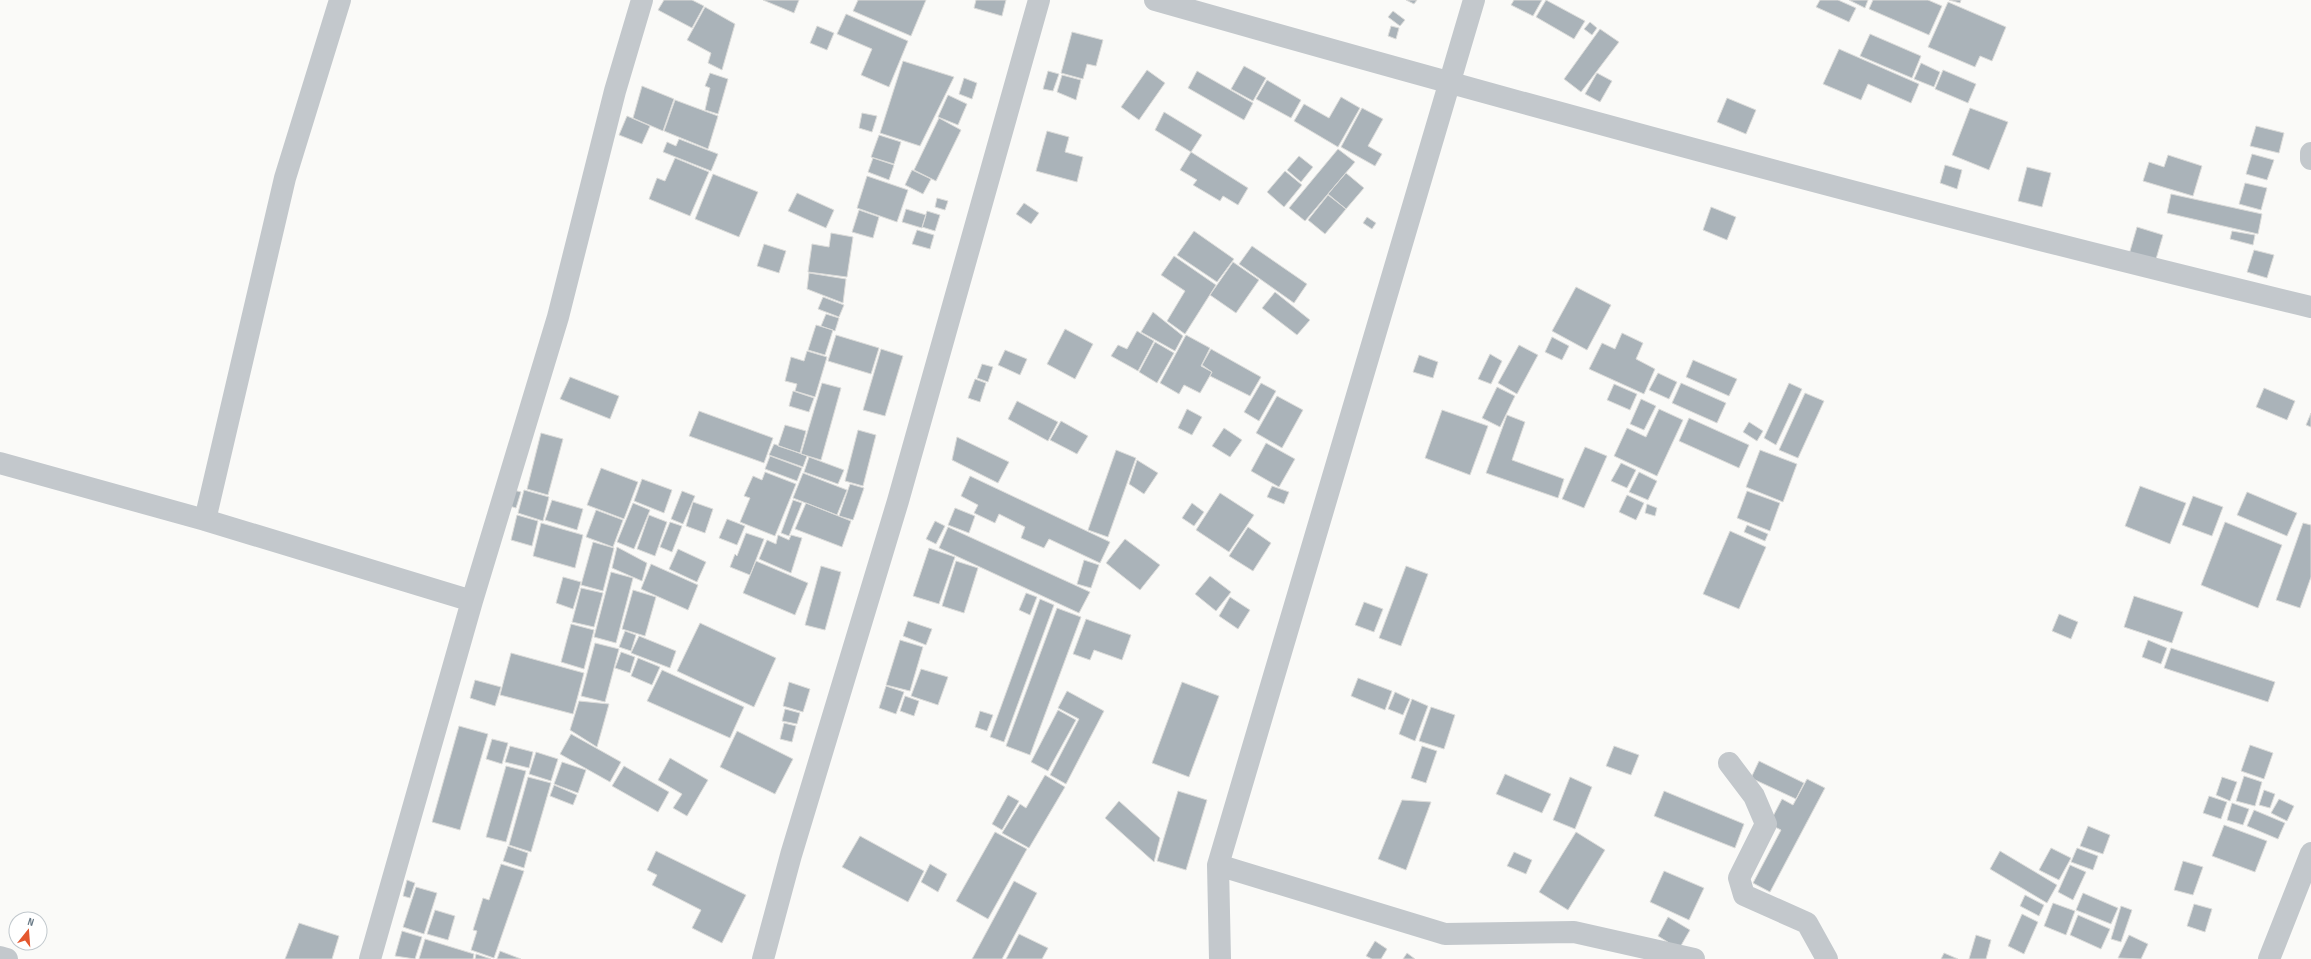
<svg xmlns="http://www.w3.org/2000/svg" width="2311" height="959" font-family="'Sofia Sans Condensed',sans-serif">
	<rect width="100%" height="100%" fill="#fafaf8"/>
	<!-- building -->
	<path fill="#aab3b9" stroke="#dcdcda" d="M 664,0 L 692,0 L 704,6 L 692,28 L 658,10 Z
		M 763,0 L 799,0 L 794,13 Z
		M 858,0 L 926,0 L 911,36 L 853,11 Z
		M 976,0 L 1006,0 L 1002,16 L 974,8 Z
		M 1406,0 L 1417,0 L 1414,4 Z
		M 1514,0 L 1542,0 L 1533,16 L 1511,5 Z
		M 1546,0 L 1585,21 L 1574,39 L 1536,17 Z
		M 1820,0 L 1838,0 L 1856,8 L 1849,22 L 1816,7 Z
		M 1849,0 L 1868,0 L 1865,8 Z
		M 1873,0 L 1928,0 L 1942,6 L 1929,35 L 1869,9 Z
		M 1949,0 L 1961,0 L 1960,3 Z
		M 1948,2 L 2006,27 L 1992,61 L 1980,56 L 1975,67 L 1928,47 Z
		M 705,7 L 735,24 L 722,70 L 708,63 L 711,53 L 687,40 Z
		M 1393,11 L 1405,20 L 1400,26 L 1388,17 Z
		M 846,14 L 908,41 L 889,87 L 861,75 L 872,49 L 837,34 Z
		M 1590,22 L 1597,28 L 1592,35 L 1584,29 Z
		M 817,26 L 834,33 L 827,50 L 810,43 Z
		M 1391,26 L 1399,28 L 1396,39 L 1388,36 Z
		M 1600,29 L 1619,42 L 1581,92 L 1564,79 Z
		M 1072,32 L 1103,40 L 1096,66 L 1087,64 L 1083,79 L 1061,73 Z
		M 1870,34 L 1921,56 L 1912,78 L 1860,56 Z
		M 1839,49 L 1919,84 L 1911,103 L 1868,84 L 1861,100 L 1823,84 Z
		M 903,61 L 954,77 L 920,146 L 880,133 Z
		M 1921,63 L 1940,72 L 1934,87 L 1914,79 Z
		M 1244,66 L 1266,78 L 1253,101 L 1231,89 Z
		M 1147,70 L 1165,83 L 1139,120 L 1121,107 Z
		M 1943,70 L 1976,84 L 1968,103 L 1935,89 Z
		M 1048,71 L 1059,74 L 1053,91 L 1043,89 Z
		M 1197,71 L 1253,103 L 1244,120 L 1188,88 Z
		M 710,73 L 728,79 L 718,114 L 705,110 L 710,88 L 705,86 Z
		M 1597,73 L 1612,81 L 1600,102 L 1585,94 Z
		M 1062,75 L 1081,80 L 1076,100 L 1057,92 Z
		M 964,78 L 977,83 L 972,99 L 959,94 Z
		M 1267,80 L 1301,100 L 1291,118 L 1256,99 Z
		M 642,86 L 674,99 L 663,131 L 633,118 Z
		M 948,95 L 967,104 L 958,125 L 938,117 Z
		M 1341,97 L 1360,108 L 1338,147 L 1294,121 L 1304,104 L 1329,118 Z
		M 1727,98 L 1756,110 L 1746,134 L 1717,122 Z
		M 675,100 L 718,116 L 708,149 L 664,131 Z
		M 1362,108 L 1383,119 L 1368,146 L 1382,154 L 1375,166 L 1341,147 Z
		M 1970,108 L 2008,122 L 1989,170 L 1952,155 Z
		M 1164,112 L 1202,135 L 1191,152 L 1155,130 Z
		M 862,113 L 877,116 L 872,132 L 859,128 Z
		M 627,116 L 650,126 L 642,144 L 619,135 Z
		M 939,118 L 961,130 L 936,181 L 914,170 Z
		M 2256,126 L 2284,133 L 2279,153 L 2250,146 Z
		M 1047,131 L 1069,137 L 1065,152 L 1083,157 L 1077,182 L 1036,171 Z
		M 879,135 L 901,142 L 894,164 L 871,157 Z
		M 679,139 L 718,154 L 711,171 L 663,152 L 667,142 L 676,146 Z
		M 1338,149 L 1355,162 L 1305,221 L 1289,208 Z
		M 1191,152 L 1248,188 L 1238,205 L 1223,196 L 1220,201 L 1193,185 L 1197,180 L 1180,170 Z
		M 2252,154 L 2274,160 L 2267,180 L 2246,174 Z
		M 2168,155 L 2202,166 L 2193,196 L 2143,181 L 2149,162 L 2164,167 Z
		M 1299,156 L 1313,167 L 1301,182 L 1287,170 Z
		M 675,158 L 709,172 L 690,216 L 649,199 L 657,178 L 665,181 Z
		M 873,158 L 894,165 L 889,180 L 868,172 Z
		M 1945,165 L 1962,170 L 1957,189 L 1940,183 Z
		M 2027,167 L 2051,173 L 2042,207 L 2018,201 Z
		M 912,170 L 931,179 L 923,194 L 905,185 Z
		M 1285,171 L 1302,185 L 1284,207 L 1267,192 Z
		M 1346,173 L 1364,188 L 1346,209 L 1328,194 Z
		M 713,174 L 758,192 L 739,237 L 695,219 Z
		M 867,176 L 908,190 L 897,222 L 857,208 Z
		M 2245,183 L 2267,188 L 2261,210 L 2239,204 Z
		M 797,193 L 834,210 L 826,228 L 788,211 Z
		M 2171,194 L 2262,214 L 2258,234 L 2167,213 Z
		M 1328,195 L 1346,209 L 1325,234 L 1308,220 Z
		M 937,198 L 948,201 L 945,210 L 935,207 Z
		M 1024,203 L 1039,213 L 1031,224 L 1016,214 Z
		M 1711,207 L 1736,217 L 1727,240 L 1703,230 Z
		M 906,209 L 926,215 L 922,228 L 902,222 Z
		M 859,210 L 879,217 L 873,238 L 852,232 Z
		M 927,211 L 940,215 L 935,231 L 922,227 Z
		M 1367,217 L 1376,223 L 1372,229 L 1363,223 Z
		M 2137,227 L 2163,235 L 2154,266 L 2128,258 Z
		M 917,230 L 934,235 L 930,249 L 912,244 Z
		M 1194,231 L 1234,259 L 1217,282 L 1177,255 Z
		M 2232,231 L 2255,235 L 2253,245 L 2230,239 Z
		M 831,233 L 853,237 L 847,277 L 808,272 L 812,244 L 829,247 Z
		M 764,244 L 786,251 L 779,273 L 757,266 Z
		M 1252,246 L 1307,284 L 1294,303 L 1239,264 Z
		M 2254,250 L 2274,255 L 2267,278 L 2247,272 Z
		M 1174,256 L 1216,285 L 1185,334 L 1167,321 L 1185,291 L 1161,275 Z
		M 1233,262 L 1259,280 L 1236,313 L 1210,295 Z
		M 809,273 L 846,279 L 843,303 L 807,289 Z
		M 1576,287 L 1611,305 L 1587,350 L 1552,331 Z
		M 1275,292 L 1310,320 L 1297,335 L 1262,308 Z
		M 823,297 L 844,305 L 839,317 L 818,309 Z
		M 1153,312 L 1183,336 L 1175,351 L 1141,332 Z
		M 826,314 L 839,318 L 835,331 L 821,326 Z
		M 816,325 L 833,330 L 825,355 L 808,350 Z
		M 1065,329 L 1093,344 L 1075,379 L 1047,364 Z
		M 1137,331 L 1154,341 L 1138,371 L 1111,356 L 1118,345 L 1127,349 Z
		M 1622,333 L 1643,343 L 1636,359 L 1655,369 L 1644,394 L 1589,369 L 1602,343 L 1615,349 Z
		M 836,335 L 879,348 L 871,374 L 828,361 Z
		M 1186,335 L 1210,348 L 1201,366 L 1212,372 L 1200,393 L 1184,385 L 1179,394 L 1160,383 Z
		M 1552,337 L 1569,346 L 1562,360 L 1545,352 Z
		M 1155,342 L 1174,353 L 1157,383 L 1139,372 Z
		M 1519,345 L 1538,355 L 1517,394 L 1498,383 Z
		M 881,349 L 903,356 L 885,416 L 863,410 Z
		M 1211,349 L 1261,377 L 1250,396 L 1210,376 L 1212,372 L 1202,365 Z
		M 1005,350 L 1027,359 L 1020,375 L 998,365 Z
		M 807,351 L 827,357 L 815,397 L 795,391 L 797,384 L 785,381 L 791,357 L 804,361 Z
		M 1490,354 L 1502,361 L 1491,384 L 1478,379 Z
		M 1419,355 L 1438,362 L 1433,378 L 1413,372 Z
		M 1693,360 L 1737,379 L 1729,396 L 1686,377 Z
		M 982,364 L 993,367 L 988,382 L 977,378 Z
		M 1658,373 L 1677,382 L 1669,399 L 1649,390 Z
		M 570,377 L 619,396 L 610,419 L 560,399 Z
		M 975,379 L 986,383 L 980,402 L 968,398 Z
		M 822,383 L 841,388 L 821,460 L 801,454 Z
		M 1261,383 L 1276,391 L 1259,421 L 1244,412 Z
		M 1681,383 L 1726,403 L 1717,423 L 1672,403 Z
		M 1789,383 L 1802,389 L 1776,445 L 1764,438 Z
		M 1614,384 L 1637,394 L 1630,410 L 1607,400 Z
		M 1497,387 L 1515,396 L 1500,427 L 1482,418 Z
		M 2264,388 L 2295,401 L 2287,420 L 2256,407 Z
		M 793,391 L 814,398 L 809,412 L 789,406 Z
		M 1805,393 L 1824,401 L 1798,458 L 1779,450 Z
		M 1277,396 L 1303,410 L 1282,448 L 1256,433 Z
		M 1641,399 L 1656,406 L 1644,430 L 1630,424 Z
		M 1017,401 L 1058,422 L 1048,441 L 1008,419 Z
		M 1187,409 L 1202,417 L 1192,435 L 1178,428 Z
		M 1659,409 L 1683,420 L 1657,476 L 1614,456 L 1627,428 L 1646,437 Z
		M 1442,410 L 1488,426 L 1470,475 L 1425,458 Z
		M 699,411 L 773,438 L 764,463 L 689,436 Z
		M 2311,413 L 2311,427 L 2306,425 Z
		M 1507,415 L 1525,422 L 1512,460 L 1564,479 L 1558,498 L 1486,473 Z
		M 1689,418 L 1749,445 L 1739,468 L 1679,441 Z
		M 1061,421 L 1088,436 L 1077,454 L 1050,440 Z
		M 1749,422 L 1763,431 L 1757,441 L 1743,432 Z
		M 785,425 L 806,431 L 800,453 L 778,446 Z
		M 1224,428 L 1242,440 L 1230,457 L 1212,446 Z
		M 858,430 L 876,435 L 863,486 L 845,481 Z
		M 541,433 L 563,439 L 548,495 L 527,489 Z
		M 957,437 L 1009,462 L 998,483 L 952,460 Z
		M 1266,443 L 1295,459 L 1279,487 L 1251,471 Z
		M 774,444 L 807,456 L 803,467 L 769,455 Z
		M 1585,447 L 1607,456 L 1584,508 L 1562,499 Z
		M 1116,450 L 1136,458 L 1108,537 L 1088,530 Z
		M 1760,450 L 1797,464 L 1783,502 L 1746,487 Z
		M 770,456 L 802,468 L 797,481 L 765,469 Z
		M 809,457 L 844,470 L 838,484 L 804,472 Z
		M 1137,460 L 1158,473 L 1144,494 L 1129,484 Z
		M 1621,463 L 1636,470 L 1627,488 L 1611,481 Z
		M 601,468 L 638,482 L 624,519 L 587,505 Z
		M 765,472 L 796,484 L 775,536 L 740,522 L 750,498 L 744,496 L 753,476 L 762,480 Z
		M 1639,472 L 1657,481 L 1648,500 L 1629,492 Z
		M 803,473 L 847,490 L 837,515 L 793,498 Z
		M 970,476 L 1110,542 L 1100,563 L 1049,539 L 1044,548 L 1021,538 L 1025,527 L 999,514 L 995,523 L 974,513 L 978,505 L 961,496 Z
		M 642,479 L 672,490 L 664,513 L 634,501 Z
		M 850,484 L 864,488 L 853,520 L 839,516 Z
		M 1272,486 L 1289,492 L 1284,504 L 1267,497 Z
		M 2140,486 L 2186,503 L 2170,544 L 2125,526 Z
		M 510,489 L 521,492 L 516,508 L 506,505 Z
		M 524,490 L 549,497 L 543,521 L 518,513 Z
		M 682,491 L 695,496 L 683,524 L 671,519 Z
		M 1747,491 L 1780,503 L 1770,531 L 1737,518 Z
		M 2247,492 L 2297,513 L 2287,536 L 2237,515 Z
		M 1220,493 L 1254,515 L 1229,552 L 1196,530 Z
		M 1627,495 L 1644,503 L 1636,520 L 1619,512 Z
		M 2193,496 L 2223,507 L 2212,536 L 2182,525 Z
		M 552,500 L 583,509 L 577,530 L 545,520 Z
		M 793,500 L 802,503 L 789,536 L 781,533 Z
		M 693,502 L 713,509 L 705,533 L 686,526 Z
		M 633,503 L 650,510 L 634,549 L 617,542 Z
		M 806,503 L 851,521 L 842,547 L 795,529 Z
		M 1192,503 L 1204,512 L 1194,526 L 1182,518 Z
		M 1647,504 L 1657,508 L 1655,516 L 1645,513 Z
		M 955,508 L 975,516 L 969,533 L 948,525 Z
		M 596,510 L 623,520 L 613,547 L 586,537 Z
		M 517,515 L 538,521 L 532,546 L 511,540 Z
		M 649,515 L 667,522 L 655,556 L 637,549 Z
		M 727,519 L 745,526 L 737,545 L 719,538 Z
		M 935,521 L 945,526 L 936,544 L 926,539 Z
		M 670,522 L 682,526 L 672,552 L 660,547 Z
		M 2225,522 L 2282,545 L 2258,608 L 2201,585 Z
		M 541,523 L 583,535 L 575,568 L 533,556 Z
		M 2303,523 L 2311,525 L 2311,577 L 2300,608 L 2276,600 Z
		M 1747,525 L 1768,534 L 1765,541 L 1744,532 Z
		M 948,527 L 1090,592 L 1079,613 L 939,548 Z
		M 1248,527 L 1271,543 L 1253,571 L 1229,556 Z
		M 1730,531 L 1766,547 L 1739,609 L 1703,594 Z
		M 746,533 L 764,539 L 750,575 L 730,567 L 735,554 L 737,556 Z
		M 778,535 L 789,540 L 791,535 L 802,538 L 791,573 L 759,559 L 767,540 L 776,544 Z
		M 1125,539 L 1160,565 L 1140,590 L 1106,563 Z
		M 593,542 L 614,548 L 603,591 L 581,585 Z
		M 617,547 L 647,563 L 642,581 L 612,568 Z
		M 929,548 L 955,557 L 939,604 L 913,596 Z
		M 678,549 L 706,562 L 697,582 L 669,569 Z
		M 1084,560 L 1099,565 L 1091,588 L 1077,584 Z
		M 756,561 L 808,583 L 795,615 L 743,593 Z
		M 956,561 L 978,568 L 964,613 L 942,606 Z
		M 651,564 L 698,585 L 688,610 L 641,589 Z
		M 821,566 L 841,572 L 825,630 L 805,625 Z
		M 1406,566 L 1428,574 L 1401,646 L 1379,638 Z
		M 611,572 L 633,578 L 616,643 L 594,637 Z
		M 1210,576 L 1231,592 L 1216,611 L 1195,594 Z
		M 563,577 L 581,582 L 573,609 L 556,603 Z
		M 581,588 L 603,593 L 594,627 L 572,622 Z
		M 633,590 L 656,597 L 645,636 L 622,629 Z
		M 1026,593 L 1037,597 L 1030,615 L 1019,610 Z
		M 2134,596 L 2183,612 L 2172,643 L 2124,627 Z
		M 1230,597 L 1250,610 L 1238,629 L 1219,616 Z
		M 1040,599 L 1054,605 L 1004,742 L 990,737 Z
		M 1364,602 L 1383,609 L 1374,632 L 1355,625 Z
		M 1057,608 L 1081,617 L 1030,755 L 1006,746 Z
		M 2059,614 L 2078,622 L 2071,639 L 2052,631 Z
		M 1086,619 L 1131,635 L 1122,660 L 1094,650 L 1090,660 L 1073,654 Z
		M 908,621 L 932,629 L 926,645 L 903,636 Z
		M 700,623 L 776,658 L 754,707 L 677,671 Z
		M 571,624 L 594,630 L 584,669 L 561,662 Z
		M 625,631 L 636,635 L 631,651 L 619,647 Z
		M 639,636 L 676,651 L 670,668 L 631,653 Z
		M 900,640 L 923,647 L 910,691 L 886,685 Z
		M 2148,640 L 2167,648 L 2161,664 L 2142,657 Z
		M 595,643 L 619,649 L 605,702 L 581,696 Z
		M 2171,648 L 2275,682 L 2268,702 L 2164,668 Z
		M 621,652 L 635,657 L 630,673 L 615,668 Z
		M 511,653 L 584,673 L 573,714 L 500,695 Z
		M 638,658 L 660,667 L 652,685 L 631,676 Z
		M 921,669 L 948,677 L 938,705 L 911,696 Z
		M 662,670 L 744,707 L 730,738 L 647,701 Z
		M 1358,678 L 1392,691 L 1385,710 L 1351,696 Z
		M 475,680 L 501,687 L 495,706 L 470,698 Z
		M 789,682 L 810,689 L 803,712 L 783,706 Z
		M 1182,682 L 1219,696 L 1189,777 L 1152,763 Z
		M 886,686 L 904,692 L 896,714 L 879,708 Z
		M 1067,691 L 1104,711 L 1066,784 L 1050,775 L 1079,719 L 1058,708 Z
		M 1395,692 L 1410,699 L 1403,715 L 1388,709 Z
		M 905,696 L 919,701 L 914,716 L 900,711 Z
		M 1412,699 L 1428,706 L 1415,741 L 1399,734 Z
		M 579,701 L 609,704 L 597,747 L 570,730 Z
		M 1431,707 L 1455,715 L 1444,749 L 1419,741 Z
		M 785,709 L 800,713 L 797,724 L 782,721 Z
		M 1058,710 L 1076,720 L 1048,771 L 1031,762 Z
		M 980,711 L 993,715 L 987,731 L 975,727 Z
		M 784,723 L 796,726 L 792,742 L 780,739 Z
		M 459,726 L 488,734 L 460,830 L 432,822 Z
		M 737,731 L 793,759 L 775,794 L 720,767 Z
		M 571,734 L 621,762 L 610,782 L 560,754 Z
		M 492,739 L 508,743 L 502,764 L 486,759 Z
		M 2250,745 L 2273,753 L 2264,779 L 2241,771 Z
		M 510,746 L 533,752 L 529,768 L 505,762 Z
		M 1422,746 L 1437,751 L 1426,783 L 1411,778 Z
		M 1614,746 L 1639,755 L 1631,775 L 1606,766 Z
		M 536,752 L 558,759 L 551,781 L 529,774 Z
		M 670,758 L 708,780 L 687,816 L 673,808 L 682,794 L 658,780 Z
		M 1759,761 L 1804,783 L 1796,799 L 1751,778 Z
		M 562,762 L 586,770 L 578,793 L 554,784 Z
		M 506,766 L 526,771 L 506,842 L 486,837 Z
		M 624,766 L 669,792 L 658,812 L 612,786 Z
		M 1505,774 L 1551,794 L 1542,813 L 1496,794 Z
		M 1045,775 L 1065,787 L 1029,848 L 1002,833 L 1020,804 L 1026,808 Z
		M 2244,776 L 2262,782 L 2255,806 L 2236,801 Z
		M 528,777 L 551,783 L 531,852 L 509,845 Z
		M 1570,777 L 1592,787 L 1575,829 L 1553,820 Z
		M 2222,777 L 2237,782 L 2230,801 L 2216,795 Z
		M 1807,779 L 1825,788 L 1770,892 L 1753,883 L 1781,830 L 1769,824 L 1782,799 L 1793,805 Z
		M 554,785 L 577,795 L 573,805 L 550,796 Z
		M 2264,790 L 2275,794 L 2270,808 L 2259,805 Z
		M 1178,791 L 1207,800 L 1186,870 L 1157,861 Z
		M 1664,791 L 1744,824 L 1735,848 L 1654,816 Z
		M 1008,795 L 1019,801 L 1002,830 L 992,824 Z
		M 2209,796 L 2227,802 L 2221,819 L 2203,813 Z
		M 2279,799 L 2294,806 L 2287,821 L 2271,813 Z
		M 1402,800 L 1431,802 L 1406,870 L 1378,859 Z
		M 1119,801 L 1160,838 L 1154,862 L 1105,818 Z
		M 2232,803 L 2249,809 L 2243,825 L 2227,820 Z
		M 2254,810 L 2285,823 L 2278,839 L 2247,826 Z
		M 2224,825 L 2267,841 L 2255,872 L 2212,856 Z
		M 2088,826 L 2110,835 L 2103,854 L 2080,846 Z
		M 995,832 L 1027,849 L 988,919 L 956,901 Z
		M 1576,832 L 1605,850 L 1568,910 L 1539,892 Z
		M 860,836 L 924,871 L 908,902 L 842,867 Z
		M 508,846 L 528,853 L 524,868 L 503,861 Z
		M 2051,848 L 2071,858 L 2059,880 L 2039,870 Z
		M 2077,848 L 2098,856 L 2093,870 L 2071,862 Z
		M 656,851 L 746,895 L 722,943 L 692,928 L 701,910 L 652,885 L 657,875 L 647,870 Z
		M 2000,851 L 2057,885 L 2047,903 L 1990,869 Z
		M 1514,852 L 1532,860 L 1526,874 L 1507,866 Z
		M 2183,861 L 2203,867 L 2193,895 L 2174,890 Z
		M 501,864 L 524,871 L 494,958 L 471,950 L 477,931 L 473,930 L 483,898 L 489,900 Z
		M 930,864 L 947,874 L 938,892 L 921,882 Z
		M 2070,865 L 2086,872 L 2073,900 L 2058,892 Z
		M 1664,871 L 1704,888 L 1689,920 L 1650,902 Z
		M 407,880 L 415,883 L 410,898 L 403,896 Z
		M 1014,881 L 1037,893 L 1002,959 L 972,959 Z
		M 416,887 L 437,893 L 424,934 L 403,927 Z
		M 2083,893 L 2118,908 L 2111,924 L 2076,910 Z
		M 2025,895 L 2044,905 L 2039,916 L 2020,906 Z
		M 2053,903 L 2075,911 L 2066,935 L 2044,926 Z
		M 2194,904 L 2212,909 L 2205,932 L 2187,926 Z
		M 2121,906 L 2132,910 L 2121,942 L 2111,939 Z
		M 435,910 L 455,916 L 448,940 L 427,934 Z
		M 2022,914 L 2038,922 L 2024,954 L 2008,946 Z
		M 2078,915 L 2110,929 L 2101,949 L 2070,935 Z
		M 1668,917 L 1690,930 L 1679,949 L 1658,936 Z
		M 299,923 L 339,936 L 332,959 L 285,959 Z
		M 402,931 L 422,937 L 415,959 L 395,956 Z
		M 1019,934 L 1048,948 L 1042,959 L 1006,959 Z
		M 1976,935 L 1991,940 L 1986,959 L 1969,959 Z
		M 2129,935 L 2148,944 L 2141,959 L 2118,958 Z
		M 425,939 L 474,954 L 473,959 L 419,959 Z
		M 1375,941 L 1387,949 L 1381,959 L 1372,959 L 1366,956 Z
		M 500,951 L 521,959 L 497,959 Z
		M 1407,953 L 1415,959 L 1403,959 Z
		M 1944,953 L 1958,959 L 1941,959 Z
		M 476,954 L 491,959 L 475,959 Z"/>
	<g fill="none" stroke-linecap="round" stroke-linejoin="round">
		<!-- minor -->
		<path stroke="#c3c8cc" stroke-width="22" d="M 1155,0 C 1539,109 1924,214 2311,307
			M 1474,0 L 1218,865 L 1445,934 L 1574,932 L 1694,959
			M 2311,153 L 2311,159
			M 0,463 L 205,520 L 472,601
			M 205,520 L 285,178 L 340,0
			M 1729,763 L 1754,796 L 1766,824 L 1739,878 L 1744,895 L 1807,923 L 1827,959
			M 1218,865 L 1220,959
			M 0,957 L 7,959
			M 370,959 L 472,601 L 558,317 L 615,91 L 642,0
			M 763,959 L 791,855 L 898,501 L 1039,0
			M 2269,959 L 2311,853"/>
	</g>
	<!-- north arrow -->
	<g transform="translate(28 931) rotate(17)"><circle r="19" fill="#ffffff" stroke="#c1c8cd"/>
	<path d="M0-3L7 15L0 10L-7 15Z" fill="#e4572e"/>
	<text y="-6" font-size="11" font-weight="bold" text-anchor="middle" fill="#657683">N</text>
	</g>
</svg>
